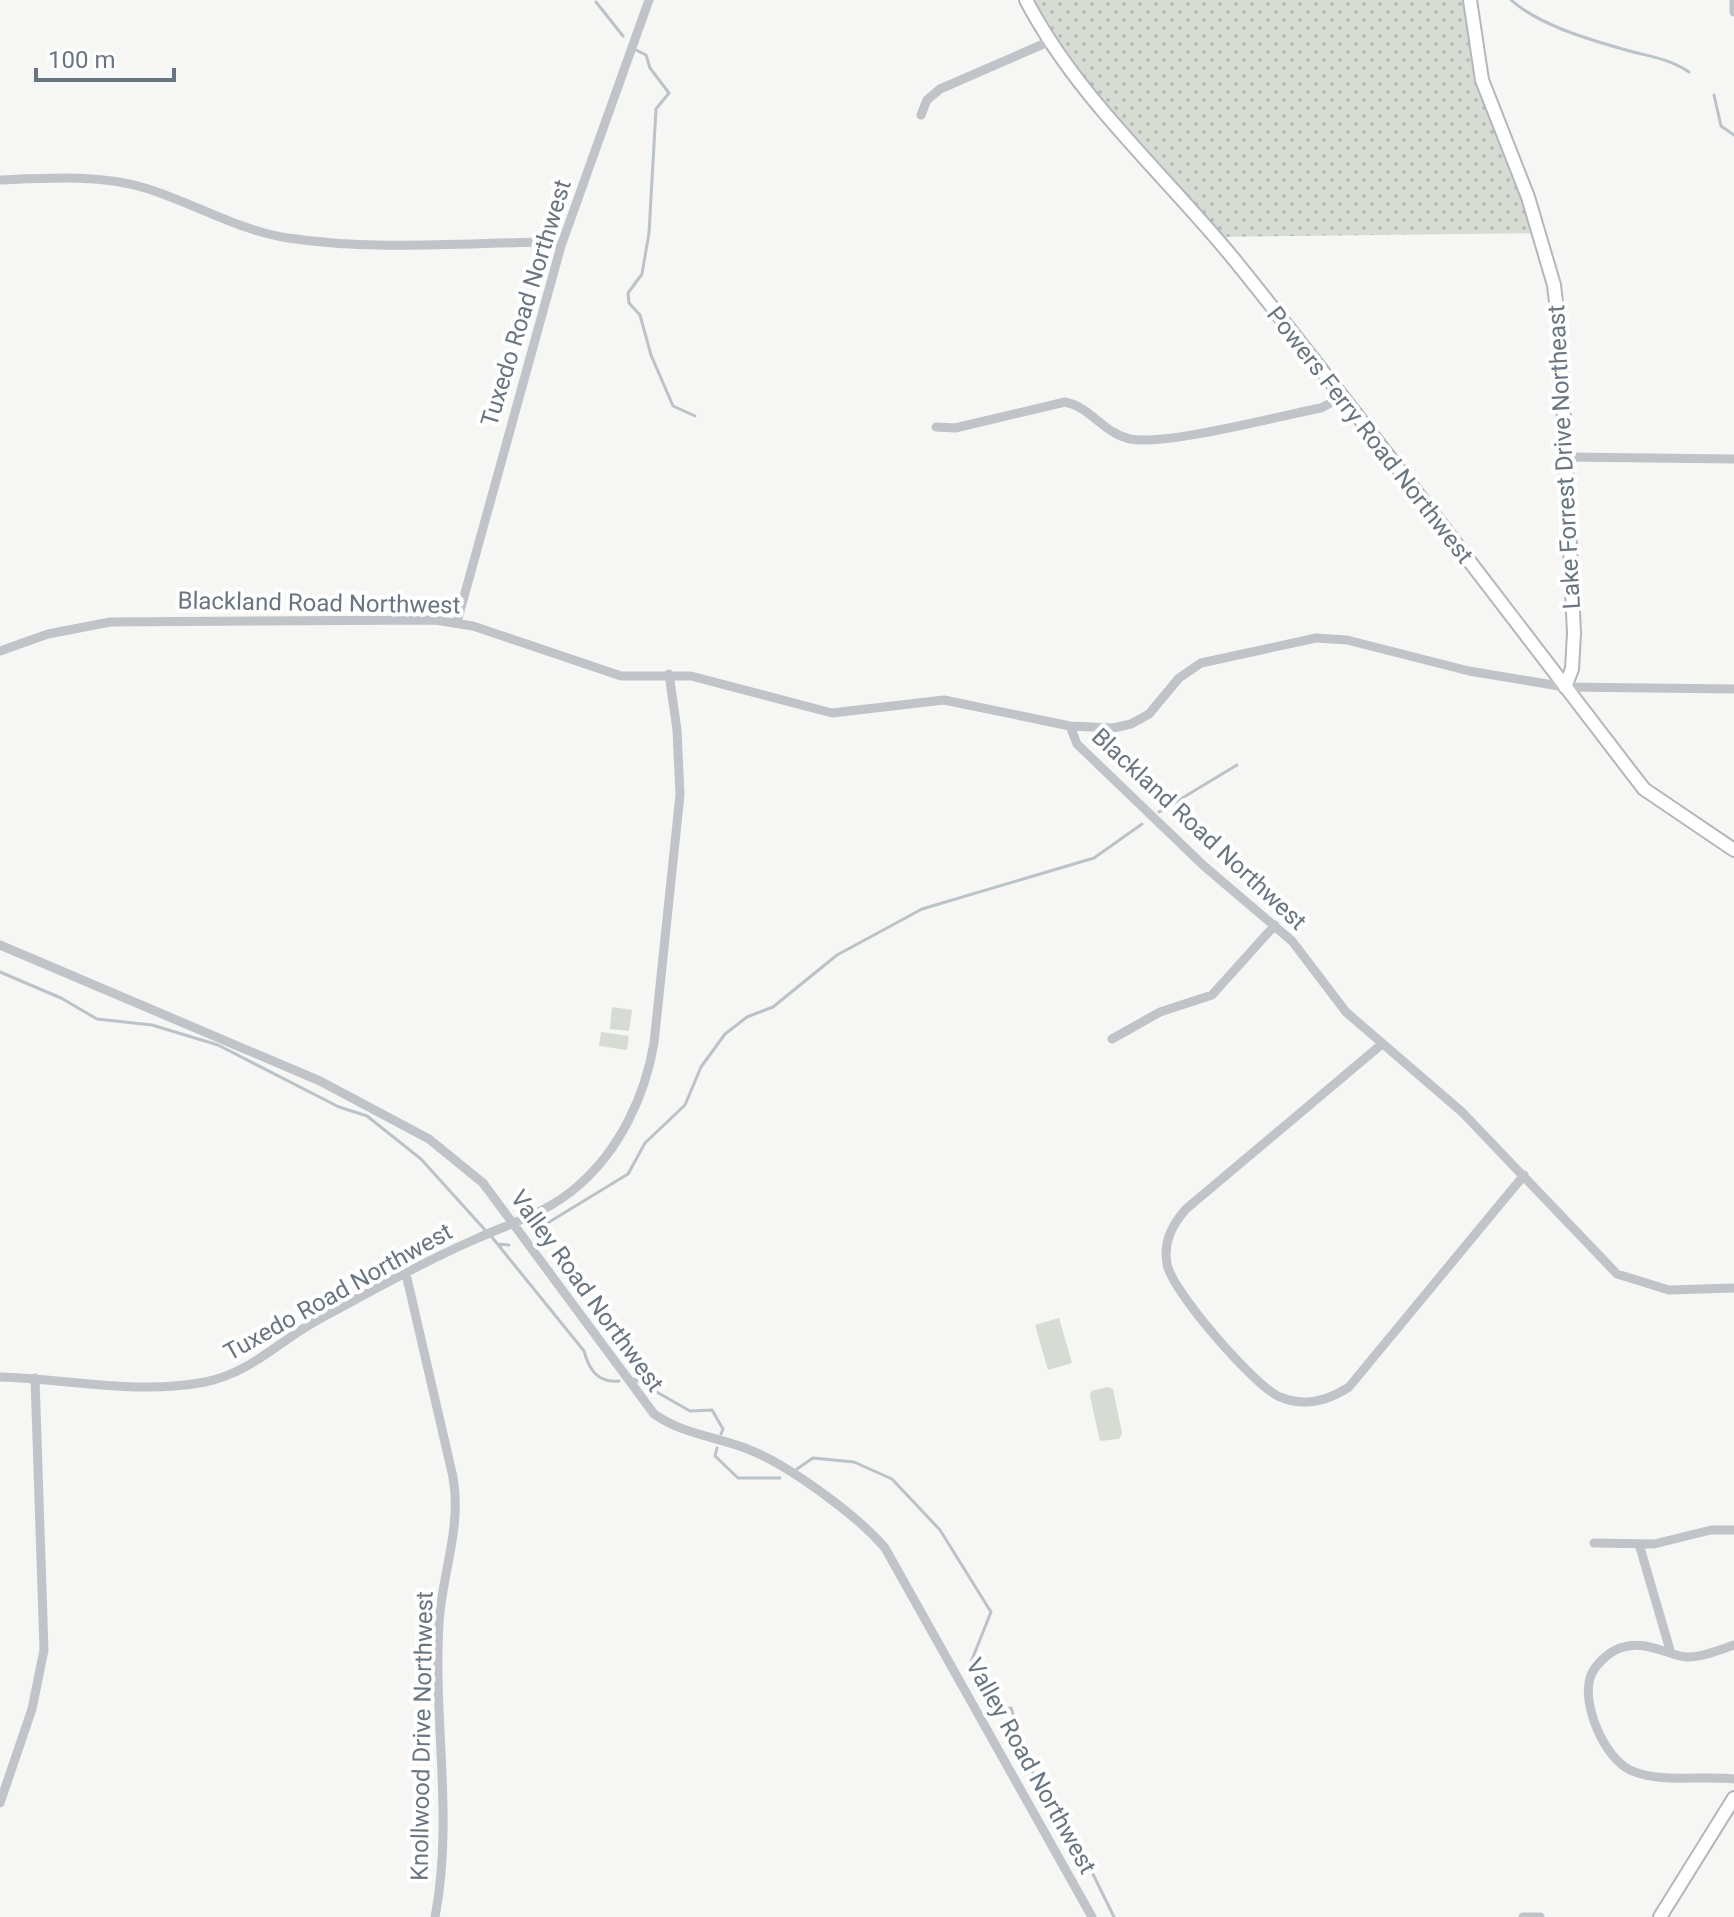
<svg xmlns="http://www.w3.org/2000/svg" width="1734" height="1917" font-family="Roboto,sans-serif">
	<defs>
		<pattern id="grass-dots" width="8" height="8" patternUnits="userSpaceOnUse" patternTransform="scale(2)"><rect width="8" height="8" fill="#d6dbd3"/><path d="M2 2h.1M6 6h.1" fill="none" stroke="#b2b6b1" stroke-width="1.8" stroke-linecap="round"/></pattern>
	</defs>
	<rect width="100%" height="100%" fill="#f6f6f4"/>
	<!-- grass -->
	<path fill="url(#grass-dots)" d="M 1022,0 L 1472,0 L 1477,72 L 1541,233 L 1207,237 L 1052,52 Z"/>
	<!-- park -->
	<path fill="#d6dbd3" d="M 612,1007 L 632,1010 L 629,1031 L 610,1029 Z
		M 601,1032 L 629,1036 L 627,1050 L 599,1046 Z
		M 1059,1318 L 1072,1363 L 1048,1370 L 1035,1325 Z
		M 1108,1387 L 1113,1389 L 1122,1433 L 1119,1439 L 1100,1441 L 1090,1396 L 1091,1391 Z"/>
	<g fill="none" stroke-linecap="round" stroke-linejoin="round">
		<!-- stream -->
		<path stroke="#bbc3c9" stroke-width="3" d="M 1511,0 C 1538,24 1584,38 1619,48 C 1644,56 1667,57 1689,72
			M 596,2 L 623,36
			M 636,50 L 646,55 L 650,68 L 669,93 L 656,109 L 649,233 L 642,274 L 628,293 L 629,303 L 640,315 L 651,355 L 673,406 L 695,416
			M 1714,95 L 1721,126 L 1734,135
			M 1159,812 L 1237,765
			M 0,972 L 61,998 L 97,1019 L 152,1025 L 218,1045 L 339,1107 L 367,1116 L 421,1159 L 486,1231
			M 541,1227 L 628,1174 L 645,1143 L 685,1105 L 701,1067 L 725,1034 L 747,1017 L 773,1007 L 837,955 L 922,909 L 1094,858 L 1142,824
			M 491,1236 L 584,1351 C 589,1369 597,1383 619,1381
			M 498,1244 L 509,1245
			M 634,1379 L 690,1411 L 712,1410 L 723,1429 L 721,1434
			M 717,1448 L 715,1456 L 738,1478 L 780,1478
			M 797,1469 L 813,1458 L 854,1462 L 892,1479 L 940,1530 L 991,1612 L 971,1662 L 995,1711 L 1011,1708 L 1015,1720 L 1008,1729 L 1061,1821 L 1067,1838 L 1087,1862 L 1114,1917"/>
		<!-- secondary casing -->
		<g stroke="#b3b7bb" stroke-width="16">
			<path id="secondary" d="M 1026,0 C 1079,101 1166,175 1237,263 C 1376,436 1509,614 1644,789 L 1734,850
				M 1470,0 L 1482,80 L 1528,197 L 1554,285 L 1560,336 L 1574,633 L 1572,669 L 1565,687
				M 1660,1917 L 1734,1798"/>
		</g>
		<!-- street -->
		<path stroke="#c0c3c7" stroke-width="9" d="M 1734,2 L 1734,12
			M 921,115 L 927,100 L 940,89 L 1048,42
			M 0,180 C 46,178 101,174 145,188 C 194,203 237,230 288,238 C 374,251 463,243 549,242 L 561,246
			M 936,427 L 955,428 L 1065,402 C 1091,407 1103,433 1130,439 C 1167,446 1278,416 1321,408 L 1342,397
			M 1565,457 L 1734,459
			M 457,622 L 561,246 L 649,0
			M 0,651 L 48,634 L 110,622 L 435,620 L 473,626 L 621,676 L 691,676 L 832,713 L 944,700 L 1070,726 L 1113,728 L 1131,724 L 1149,714 L 1179,678 L 1201,663 L 1316,638 L 1347,640 L 1469,671 L 1565,687 L 1734,689
			M 1070,726 L 1077,744 L 1204,866 L 1292,941 L 1346,1012 L 1462,1112 L 1617,1274 L 1669,1290 L 1734,1288
			M 0,945 L 320,1081 L 429,1139 L 483,1183 L 654,1414 C 683,1434 713,1436 745,1448 C 786,1463 857,1515 885,1548 L 1092,1917
			M 1112,1039 L 1160,1012 L 1212,995 L 1275,925
			M 1382,1044 L 1186,1209 C 1172,1225 1163,1242 1167,1264 C 1171,1290 1255,1387 1280,1397 C 1305,1407 1328,1401 1349,1387 L 1524,1175
			M 406,1274 L 453,1477 C 462,1528 442,1573 439,1623 C 433,1722 454,1819 435,1917
			M 0,1377 C 69,1379 137,1395 205,1382 C 250,1373 278,1342 316,1321 C 369,1292 423,1262 478,1238 C 514,1222 549,1212 579,1185 C 620,1149 645,1096 654,1043 L 680,795 L 677,730 L 669,674
			M 1594,1543 L 1654,1544 L 1711,1530 L 1734,1530
			M 1639,1544 L 1670,1650
			M 1734,1645 C 1718,1650 1696,1660 1680,1656 C 1660,1651 1642,1640 1620,1648 C 1609,1652 1594,1665 1590,1678 C 1582,1705 1604,1757 1630,1770 C 1659,1784 1702,1775 1734,1779
			M 0,1803 L 32,1709 L 44,1650 L 35,1378
			M 1523,1917 L 1540,1917"/>
		<!-- secondary -->
		<use href="#secondary" stroke="#fff" stroke-width="12"/>
	</g>
	<g text-anchor="middle" dominant-baseline="central" stroke-width="8" stroke-linejoin="round" paint-order="stroke">
		<!-- street labels -->
		<g font-size="24" fill="#697581" stroke="#fff">
			<text transform="translate(526 303) rotate(-73)">Tuxedo Road Northwest</text>
			<text transform="translate(1370 435) rotate(52)">Powers Ferry Road Northwest</text>
			<text transform="translate(1564 457) rotate(-93)">Lake Forrest Drive Northeast</text>
			<text transform="translate(319 603) rotate(1)">Blackland Road Northwest</text>
			<text transform="translate(1199 829) rotate(43)">Blackland Road Northwest</text>
			<text transform="translate(587 1291) rotate(54)">Valley Road Northwest</text>
			<text transform="translate(338 1292) rotate(-29)">Tuxedo Road Northwest</text>
			<text transform="translate(422 1736) rotate(-89)">Knollwood Drive Northwest</text>
			<text transform="translate(1031 1766) rotate(61)">Valley Road Northwest</text>
		</g>
	</g>
	<!-- scale -->
	<path d="M36 68v12h138v-12" fill="none" stroke="#697581" stroke-width="4"/>
	<text x="48" y="68" font-size="24" fill="#697581" stroke="#ffffff" stroke-width="6" paint-order="stroke">100 m</text>
</svg>
